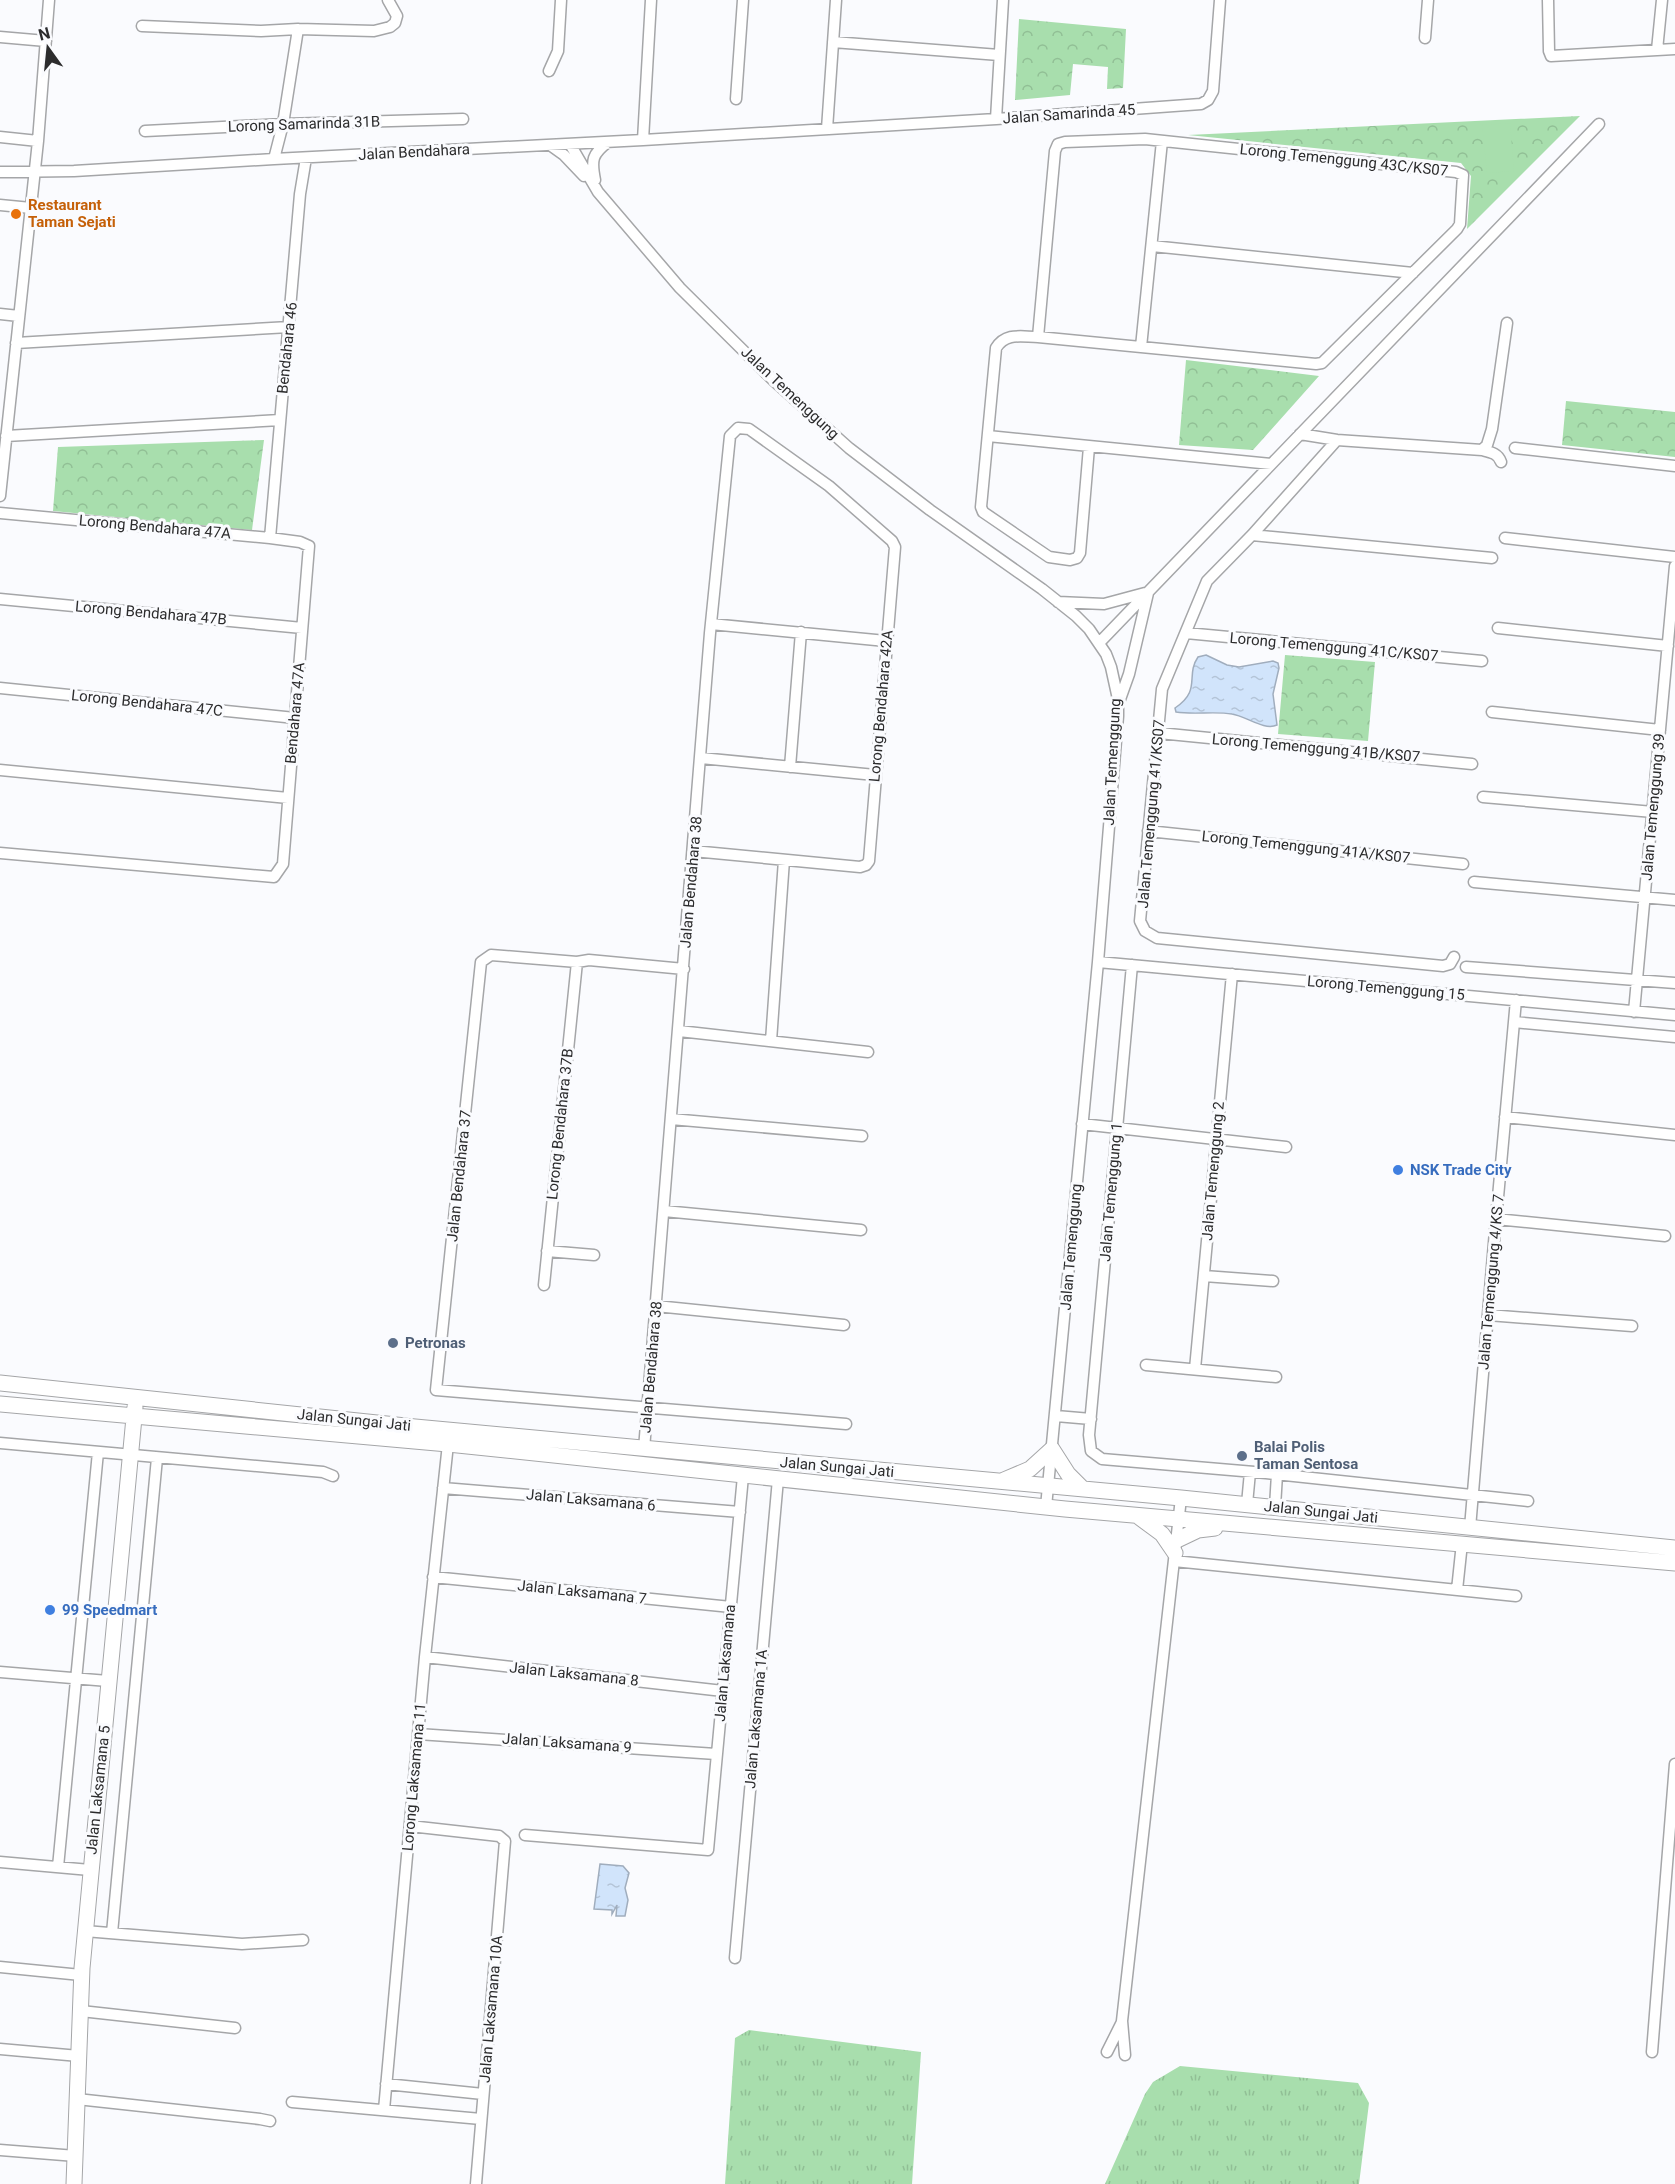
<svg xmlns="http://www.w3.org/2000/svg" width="1675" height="2184" font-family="Roboto,sans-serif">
	<defs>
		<pattern id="grass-tufts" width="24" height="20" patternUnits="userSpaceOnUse" patternTransform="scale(1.5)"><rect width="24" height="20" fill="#a8dead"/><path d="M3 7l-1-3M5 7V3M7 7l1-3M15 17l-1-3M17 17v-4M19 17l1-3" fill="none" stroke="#91bf95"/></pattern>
		<pattern id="forest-crowns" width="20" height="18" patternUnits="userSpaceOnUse" patternTransform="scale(1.5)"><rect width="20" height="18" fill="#a8dead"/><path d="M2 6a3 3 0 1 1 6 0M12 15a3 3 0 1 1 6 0" fill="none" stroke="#91bf95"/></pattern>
		<pattern id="water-ripples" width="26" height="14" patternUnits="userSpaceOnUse" patternTransform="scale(1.5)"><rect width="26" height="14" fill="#d1e4fb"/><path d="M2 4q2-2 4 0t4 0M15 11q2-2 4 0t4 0" fill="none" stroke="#b4c4d7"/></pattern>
	</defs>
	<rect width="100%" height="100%" fill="#fafbfe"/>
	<!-- grass -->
	<path fill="url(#grass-tufts)" d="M 749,2030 L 921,2052 L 912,2184 L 725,2184 L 735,2038 Z
		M 1180,2066 L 1358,2083 L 1369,2103 L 1359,2184 L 1105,2184 L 1145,2094 L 1153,2082 Z"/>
	<!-- forest -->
	<path fill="url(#forest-crowns)" d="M 1019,19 L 1126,29 L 1123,88 L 1107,89 L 1108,67 L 1073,64 L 1070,95 L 1015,100 Z
		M 1580,116 L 1467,229 L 1471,176 L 1461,163 L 1188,135 Z
		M 1186,360 L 1319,376 L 1253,450 L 1179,445 Z
		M 1566,401 L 1675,412 L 1675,457 L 1562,445 Z
		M 264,440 L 252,530 L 53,511 L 58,447 Z
		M 1285,655 L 1375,662 L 1368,741 L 1278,734 Z"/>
	<!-- pitch -->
	<path fill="#a8dead" d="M 1510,123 L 1514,171 L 1487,173 L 1482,125 Z"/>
	<!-- water -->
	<path fill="url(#water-ripples)" stroke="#a0adbd" stroke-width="1.5" d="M 1206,655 L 1227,665 L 1239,667 L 1273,661 L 1278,663 L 1279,668 L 1273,694 L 1277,725 C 1264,731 1246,716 1232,714 C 1214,711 1194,715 1176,712 L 1175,708 C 1202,690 1185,676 1198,657 Z
		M 600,1864 L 623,1866 L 629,1873 L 625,1888 L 628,1900 L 625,1916 L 616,1916 L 617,1905 L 612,1914 L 612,1910 L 594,1909 Z"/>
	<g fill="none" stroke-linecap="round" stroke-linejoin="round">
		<!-- street casing -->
		<g stroke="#a5a6a8" stroke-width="13">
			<path id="street" d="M 1548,0 L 1549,51 L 1551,56 L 1675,49
				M 142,26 L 261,31 L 298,29 L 374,31 L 390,27 L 395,23 L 397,16 L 388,0
				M 0,37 L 46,41
				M 1425,38 L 1428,0
				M 833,42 L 999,55
				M 1657,50 L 1662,0
				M 549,71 L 558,51 L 561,0
				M 736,99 L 743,0
				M 996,119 L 1003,0
				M 827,129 L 836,0
				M 145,131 L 283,124 L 463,119
				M 0,137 L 38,141
				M 643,140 L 651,0
				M 570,144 L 598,192 L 680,288 L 774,381 L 849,448 L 930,510 L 1042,589 L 1076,616 L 1089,629 L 1106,654 L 1111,667 L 1118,699 L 1118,716 L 1098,962 L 1046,1507
				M 550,145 L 564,155 L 584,176
				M 274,159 L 283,124 L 298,29
				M 0,172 L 74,171 L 274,159 L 643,140 L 996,119 L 1201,104 L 1208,100 L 1213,91 L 1220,0
				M 595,180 C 591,160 592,154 608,142
				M 0,205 L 31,208
				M 1152,246 L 1413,273
				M 0,314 L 19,316
				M 1038,337 L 1055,151 L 1058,144 L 1065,142 L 1145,139 L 1456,172 L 1463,175 L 1460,224 L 1457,229 L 1322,363 L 1316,364 L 1038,337 C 1022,337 1006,332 996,348 L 981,507 L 983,512 L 1049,557 L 1070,560 L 1077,558 L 1080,553 L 1089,447
				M 16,343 L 289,327
				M 1141,347 L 1162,141
				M 1300,434 L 1337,440 L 1482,450 L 1487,445 L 1492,429 L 1507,323
				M 6,436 L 280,420
				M 988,436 L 1271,464
				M 1337,440 L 1252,535 L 1207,581 L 1162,689 L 1140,921 L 1145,931 L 1157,938 L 1443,966 L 1450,964 L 1454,957
				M 1515,448 L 1675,466
				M 1482,450 C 1490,452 1498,453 1501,462
				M 0,496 L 38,141 L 49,0
				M 0,513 L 270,538 L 300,542 L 309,546 L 283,864 L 274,877 L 0,853
				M 1252,535 L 1492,558
				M 270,538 L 300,194 L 306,158
				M 1505,538 L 1675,557
				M 0,599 L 302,628
				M 1058,602 L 1104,604 L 1145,593
				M 711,624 L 886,641
				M 1498,628 L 1668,646
				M 1186,633 L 1482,661
				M 1099,643 L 1599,124
				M 0,688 L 295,718
				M 1119,702 L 1129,674 L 1148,593
				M 1492,712 L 1660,730
				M 1159,733 L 1472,764
				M 701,758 L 875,775
				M 790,767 L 801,632
				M 0,770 L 288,798
				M 1483,797 L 1653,812
				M 1148,831 L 1463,864
				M 1474,882 L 1675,900
				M 1098,962 L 1675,1015
				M 1132,965 L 1089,1435 L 1091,1451 L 1102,1459 L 1266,1473 L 1528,1501
				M 1466,967 L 1675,983
				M 684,969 L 589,960 L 577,962 L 491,955 L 481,962 L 436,1390 L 846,1424
				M 1634,1012 L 1675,566
				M 1514,1022 L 1675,1037
				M 679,1031 L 868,1052
				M 771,1041 L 784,860
				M 1505,1117 L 1675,1135
				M 671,1119 L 862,1136
				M 1082,1124 L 1286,1147
				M 664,1211 L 861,1230
				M 1496,1219 L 1665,1236
				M 547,1251 L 594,1255
				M 1204,1276 L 1273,1281
				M 544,1285 L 577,962
				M 656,1306 L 844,1325
				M 1488,1315 L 1632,1326
				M 1146,1365 L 1276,1377
				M 1195,1369 L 1232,974
				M 1056,1416 L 1091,1419
				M 0,1443 L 323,1472 L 333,1476
				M 644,1449 L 710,633 L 730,436 L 738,428 L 749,429 L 829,486 L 892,541 L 895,547 L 869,861 L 866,865 L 860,867 L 693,851
				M 443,1488 L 740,1512
				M 1247,1504 L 1250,1472
				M 1275,1507 L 1277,1474
				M 1470,1528 L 1496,1219 L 1516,1000
				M 1174,1561 L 1516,1596
				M 433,1577 L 731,1607
				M 1457,1590 L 1462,1543
				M 425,1657 L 723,1691
				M 0,1672 L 108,1681
				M 418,1734 L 716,1754
				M 410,1826 L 499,1836 L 505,1841 L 476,2184
				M 525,1835 L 708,1850 L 743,1476
				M 0,1862 L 90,1870
				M 58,1867 L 98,1452
				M 85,1931 L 242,1944 L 303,1940
				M 112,1933 L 157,1458
				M 735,1958 L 778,1479
				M 0,1967 L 81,1975
				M 81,2011 L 235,2028
				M 0,2049 L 79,2056
				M 1107,2052 L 1122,2022
				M 1652,2052 L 1675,1764
				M 1125,2055 L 1122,2021 L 1181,1498
				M 386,2084 L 483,2094
				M 77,2099 L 260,2119 L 270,2121
				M 292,2102 L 481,2119
				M 384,2110 L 425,1657 L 448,1444
				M 0,2150 L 76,2156"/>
		</g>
		<!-- secondary casing -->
		<g stroke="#a5a6a8" stroke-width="17">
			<path id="secondary" d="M 0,1383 L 415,1427 L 1181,1498 L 1675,1548
				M 0,1404 L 448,1444 L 1065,1509 L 1675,1563
				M 1004,1480 L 1030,1469 L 1052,1449 L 1068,1474 L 1082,1488
				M 1139,1517 L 1162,1534 L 1175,1553
				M 1177,1540 L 1198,1530 L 1215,1528
				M 74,2184 L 82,1968 L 135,1407"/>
		</g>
		<!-- street -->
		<use href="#street" stroke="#fff" stroke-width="10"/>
		<!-- secondary -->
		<use href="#secondary" stroke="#fff" stroke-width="15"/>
	</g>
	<!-- markers -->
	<circle fill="#e8710a" stroke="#fafbfe" stroke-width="2" cx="16" cy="214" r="6"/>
	<g fill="#3f7fe0" stroke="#fafbfe" stroke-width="2">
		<circle cx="1398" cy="1170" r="6"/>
		<circle cx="50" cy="1610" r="6"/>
	</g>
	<g fill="#5c6f8a" stroke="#fafbfe" stroke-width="2">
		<circle cx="393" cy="1343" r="6"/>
		<circle cx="1242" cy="1456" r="6"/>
	</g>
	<g text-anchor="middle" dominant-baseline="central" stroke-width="6" stroke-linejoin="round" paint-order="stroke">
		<!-- street labels -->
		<g font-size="15" fill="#2c2c2d" stroke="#fafbfe">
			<text transform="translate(1069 114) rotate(-4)">Jalan Samarinda 45</text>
			<text transform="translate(304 124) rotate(-2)">Lorong Samarinda 31B</text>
			<text transform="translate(414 152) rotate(-3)">Jalan Bendahara</text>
			<text transform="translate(1344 160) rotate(6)">Lorong Temenggung 43C/KS07</text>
			<text transform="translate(287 348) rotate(-84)">Bendahara 46</text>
			<text transform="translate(790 393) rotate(43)">Jalan Temenggung</text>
			<text transform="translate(155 527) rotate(5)">Lorong Bendahara 47A</text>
			<text transform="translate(151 613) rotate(5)">Lorong Bendahara 47B</text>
			<text transform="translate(1334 647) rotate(5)">Lorong Temenggung 41C/KS07</text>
			<text transform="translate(147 703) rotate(6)">Lorong Bendahara 47C</text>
			<text transform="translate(881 706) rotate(-85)">Lorong Bendahara 42A</text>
			<text transform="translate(295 713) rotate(-85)">Bendahara 47A</text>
			<text transform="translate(1316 748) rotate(5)">Lorong Temenggung 41B/KS07</text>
			<text transform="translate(1112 762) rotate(-87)">Jalan Temenggung</text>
			<text transform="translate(1653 807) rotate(-85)">Jalan Temenggung 39</text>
			<text transform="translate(1151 814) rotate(-85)">Jalan Temenggung 41/KS07</text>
			<text transform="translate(1306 847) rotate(6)">Lorong Temenggung 41A/KS07</text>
			<text transform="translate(691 882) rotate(-85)">Jalan Bendahara 38</text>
			<text transform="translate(1386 988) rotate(5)">Lorong Temenggung 15</text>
			<text transform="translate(560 1124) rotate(-84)">Lorong Bendahara 37B</text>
			<text transform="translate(1213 1171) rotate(-85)">Jalan Temenggung 2</text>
			<text transform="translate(459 1176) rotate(-84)">Jalan Bendahara 37</text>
			<text transform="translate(1111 1192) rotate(-85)">Jalan Temenggung 1</text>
			<text transform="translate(1071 1247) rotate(-85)">Jalan Temenggung</text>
			<text transform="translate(1491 1282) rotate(-85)">Jalan Temenggung 4/KS 7</text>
			<text transform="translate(651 1367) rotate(-85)">Jalan Bendahara 38</text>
			<text transform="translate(354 1420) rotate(6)">Jalan Sungai Jati</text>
			<text transform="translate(837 1467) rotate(5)">Jalan Sungai Jati</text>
			<text transform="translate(591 1500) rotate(5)">Jalan Laksamana 6</text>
			<text transform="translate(1321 1512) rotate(6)">Jalan Sungai Jati</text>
			<text transform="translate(582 1592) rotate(6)">Jalan Laksamana 7</text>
			<text transform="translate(725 1663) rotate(-85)">Jalan Laksamana</text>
			<text transform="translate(574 1674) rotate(6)">Jalan Laksamana 8</text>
			<text transform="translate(756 1719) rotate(-85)">Jalan Laksamana 1A</text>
			<text transform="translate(567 1743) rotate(4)">Jalan Laksamana 9</text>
			<text transform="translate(414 1777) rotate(-85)">Lorong Laksamana 11</text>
			<text transform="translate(98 1790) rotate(-84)">Jalan Laksamana 5</text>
			<text transform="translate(491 2009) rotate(-85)">Jalan Laksamana 10A</text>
		</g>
		<!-- food labels -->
		<g font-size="15" font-weight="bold" fill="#c56008" stroke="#fafbfe" text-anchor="start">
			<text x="28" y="205">Restaurant<tspan x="28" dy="17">Taman Sejati</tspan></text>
		</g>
		<!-- shop labels -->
		<g font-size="15" font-weight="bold" fill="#366cbe" stroke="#fafbfe" text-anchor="start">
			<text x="1410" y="1170">NSK Trade City</text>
			<text x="62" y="1610">99 Speedmart</text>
		</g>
		<!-- service labels -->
		<g font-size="15" font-weight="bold" fill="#4e5e75" stroke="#fafbfe" text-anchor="start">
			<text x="405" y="1343">Petronas</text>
			<text x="1254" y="1447">Balai Polis<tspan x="1254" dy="17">Taman Sentosa</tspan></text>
		</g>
	</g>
	<!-- north arrow -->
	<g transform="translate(48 48) rotate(345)" stroke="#fafbfe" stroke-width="4.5" paint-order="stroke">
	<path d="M0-4.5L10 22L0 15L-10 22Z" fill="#2c2c2d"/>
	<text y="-9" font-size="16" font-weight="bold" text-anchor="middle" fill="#2c2c2d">N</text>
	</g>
</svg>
